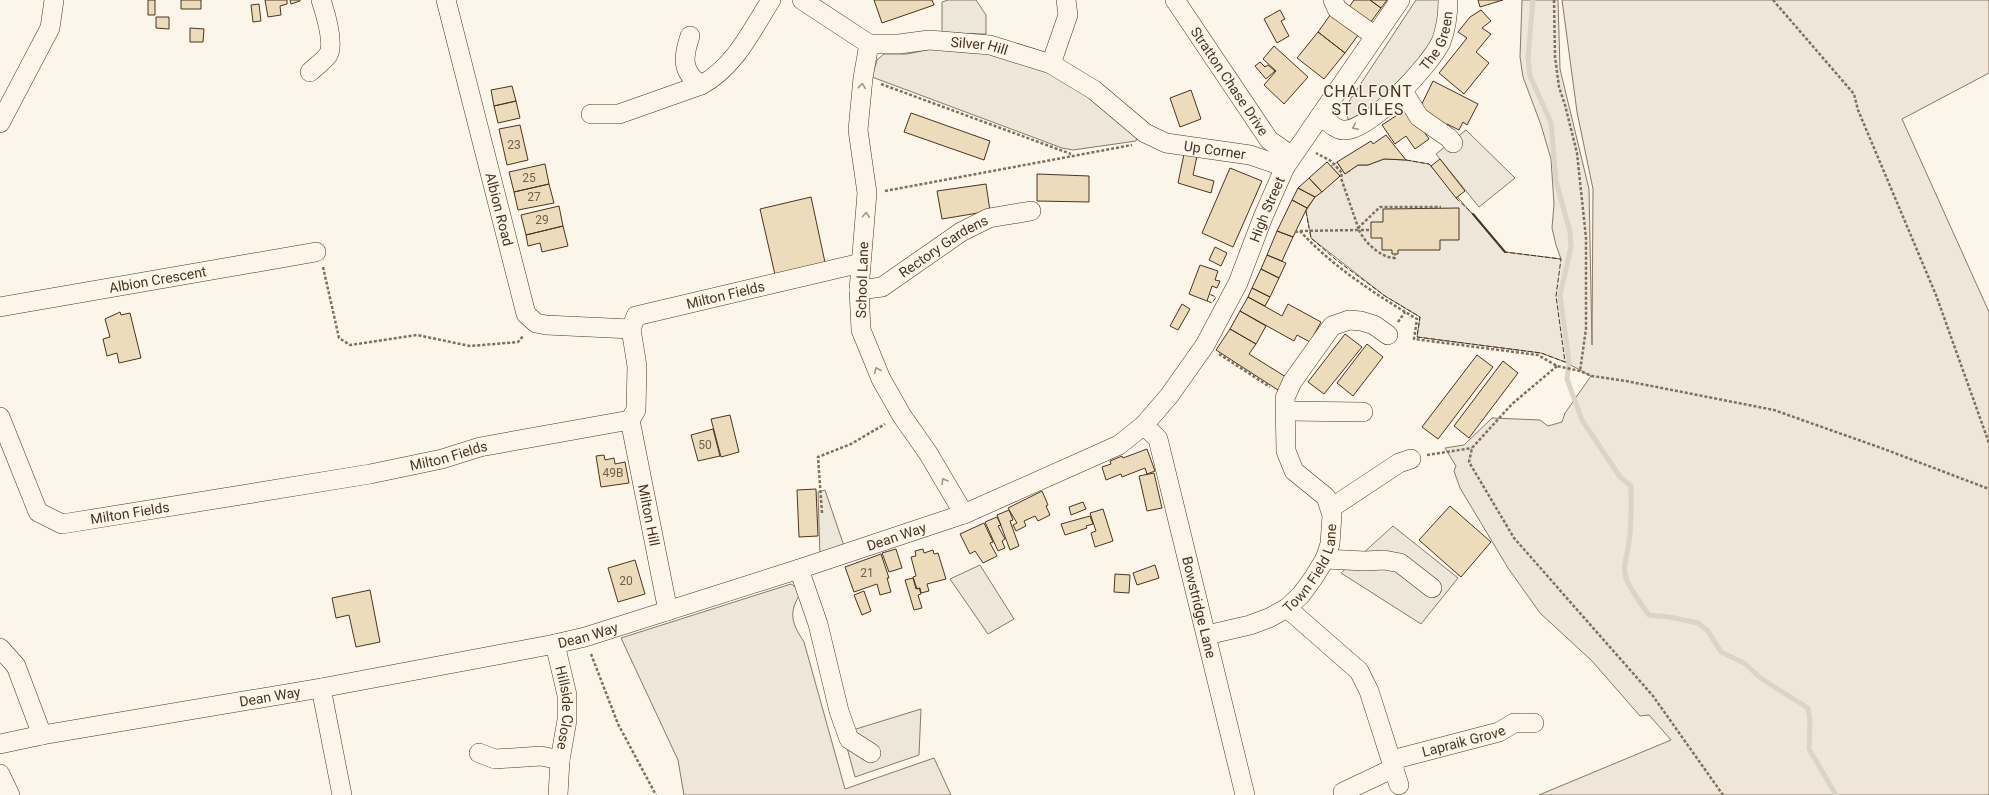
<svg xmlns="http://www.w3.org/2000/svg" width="1989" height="795" font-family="Roboto,sans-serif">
	<rect width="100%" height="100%" fill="#fbf6e9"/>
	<!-- green -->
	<path fill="#ede6d9" stroke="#887966" d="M 1416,0 L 1443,0 L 1434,44 L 1372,108 L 1349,120 L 1345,113 L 1346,106 Z
		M 1522,0 L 1558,0 L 1560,69 L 1589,189 L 1592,345 L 1593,189 L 1577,112 L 1562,0 L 1989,0 L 1989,73 L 1902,119 L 1989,312 L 1989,795 L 1539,795 L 1671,740 L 1649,715 L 1640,716 L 1592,661 L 1540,613 L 1508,568 L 1460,488 L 1454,471 L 1456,466 L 1445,448 L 1464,445 L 1492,418 L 1540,420 L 1548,426 L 1562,422 L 1565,413 L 1591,376 L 1565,362 L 1541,353 L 1417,337 L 1420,317 L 1385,296 L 1311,238 L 1306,211 L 1315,197 L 1340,176 L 1331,166 L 1337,162 L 1345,174 L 1358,165 L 1368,165 L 1384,159 L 1406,160 L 1429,164 L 1505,252 L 1561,259 L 1556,245 L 1552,228 L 1554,204 L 1551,159 L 1541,125 L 1523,77 L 1520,57 Z
		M 931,49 L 989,53 L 1048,71 L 1090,96 L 1137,137 L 1136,141 L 1073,150 L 1062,148 L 872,77 L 877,60 L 884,54 L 907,54 Z
		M 980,565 L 1014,619 L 988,634 L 950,579 Z
		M 791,584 L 802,591 C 788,612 791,622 804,642 L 845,789 L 934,758 L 951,795 L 684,795 L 678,760 L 621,638 Z"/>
	<!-- parking -->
	<path fill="#ede7d9" stroke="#887966" d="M 948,0 L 976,0 L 986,15 L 986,34 L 942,33 L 942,2 Z
		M 1466,130 L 1515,178 L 1479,207 L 1436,154 Z
		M 825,490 L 845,549 L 820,557 L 818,492 Z
		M 1393,526 L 1458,578 L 1421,624 L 1341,573 Z
		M 921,709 L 919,755 L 855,777 L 843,733 Z"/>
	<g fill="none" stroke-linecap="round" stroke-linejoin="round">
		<!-- stream -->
		<path stroke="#dcd4c6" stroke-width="5" d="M 1533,0 L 1528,57 L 1530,76 L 1551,123 L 1556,181 L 1570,232 L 1571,247 L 1560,295 L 1569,362 L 1567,379 L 1582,420 L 1620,477 L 1631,486 C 1631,504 1632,523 1629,541 C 1628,554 1622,565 1626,578 C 1631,591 1641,604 1649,615 L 1669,617 L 1698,623 L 1708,631 L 1721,652 L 1744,663 L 1762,679 L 1808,708 L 1810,721 L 1809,749 L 1836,795"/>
	</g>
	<!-- building -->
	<path fill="#ecdcbc" stroke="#4a3520" d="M 148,0 L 155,0 L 155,15 L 148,15 Z
		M 181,0 L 201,0 L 201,9 L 181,9 Z
		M 265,0 L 287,0 L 287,4 L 280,6 L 281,15 L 268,17 Z
		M 290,0 L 300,0 L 300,1 L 291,4 Z
		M 874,0 L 932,0 L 934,5 L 882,23 Z
		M 1354,0 L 1370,0 L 1381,8 L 1368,26 L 1347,10 Z
		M 1370,0 L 1387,0 L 1381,8 Z
		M 1478,0 L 1503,0 L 1480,7 Z
		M 259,4 L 261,21 L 253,22 L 251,5 Z
		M 1280,10 L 1285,19 L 1281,21 L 1289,36 L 1277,43 L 1264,19 Z
		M 1481,10 L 1491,21 L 1482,28 L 1491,34 L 1476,52 L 1489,63 L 1464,94 L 1439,73 L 1467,38 L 1458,32 L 1470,17 Z
		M 1333,11 L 1361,31 L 1345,53 L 1318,32 Z
		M 156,17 L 169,17 L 169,29 L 156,28 Z
		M 190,28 L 204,29 L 203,42 L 190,42 Z
		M 1318,32 L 1345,53 L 1324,79 L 1297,58 Z
		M 1274,46 L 1308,77 L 1284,104 L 1264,85 L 1276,71 L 1263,59 Z
		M 1260,62 L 1265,67 L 1268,65 L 1275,71 L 1266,79 L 1255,66 Z
		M 1433,81 L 1478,104 L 1467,125 L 1463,122 L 1459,130 L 1447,124 L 1446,126 L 1418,112 Z
		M 512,86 L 516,101 L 494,106 L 491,90 Z
		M 1191,90 L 1201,119 L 1180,127 L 1170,98 Z
		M 516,101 L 520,118 L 498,123 L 494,106 Z
		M 1408,108 L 1429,139 L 1415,149 L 1406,136 L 1395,144 L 1382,125 Z
		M 911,113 L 990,141 L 984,160 L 904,132 Z
		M 520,125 L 528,160 L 507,165 L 499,129 Z
		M 1386,135 L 1406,160 L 1384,159 L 1368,165 L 1358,165 L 1345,174 L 1337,162 L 1371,141 L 1373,144 Z
		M 1184,154 L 1197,156 L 1193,175 L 1214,181 L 1211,193 L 1178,183 Z
		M 1440,159 L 1465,191 L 1456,198 L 1431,166 Z
		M 1327,162 L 1340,176 L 1322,192 L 1309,178 Z
		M 545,164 L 549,184 L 514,192 L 509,172 Z
		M 1230,168 L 1262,181 L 1233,247 L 1202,233 Z
		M 1037,174 L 1089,176 L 1089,202 L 1037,201 Z
		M 1309,178 L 1322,192 L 1315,197 L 1298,188 Z
		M 549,184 L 554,203 L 518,210 L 514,192 Z
		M 986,184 L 990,211 L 942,219 L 937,191 Z
		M 1298,188 L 1315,197 L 1307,208 L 1292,200 Z
		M 811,197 L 826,267 L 776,279 L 760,209 Z
		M 1292,200 L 1307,208 L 1293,237 L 1277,231 Z
		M 559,206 L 563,226 L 526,235 L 521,215 Z
		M 1459,208 L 1459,240 L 1440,240 L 1440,250 L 1398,250 L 1398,254 L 1392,254 L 1392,250 L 1382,250 L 1382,238 L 1371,238 L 1371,222 L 1383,222 L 1383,209 Z
		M 563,226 L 568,246 L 542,252 L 540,243 L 528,246 L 526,235 Z
		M 1277,231 L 1293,237 L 1282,261 L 1267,255 Z
		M 1215,247 L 1227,253 L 1221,266 L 1209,260 Z
		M 1267,255 L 1286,263 L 1279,278 L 1261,269 Z
		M 1200,265 L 1218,271 L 1215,280 L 1220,281 L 1217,288 L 1212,286 L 1207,301 L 1189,294 Z
		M 1261,269 L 1279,278 L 1270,297 L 1252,288 Z
		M 1252,288 L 1270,297 L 1265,306 L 1248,297 Z
		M 1248,297 L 1282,316 L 1288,304 L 1321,322 L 1310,342 L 1297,335 L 1294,341 L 1240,311 Z
		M 1182,304 L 1190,309 L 1178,330 L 1170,326 Z
		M 1240,311 L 1266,326 L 1256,344 L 1230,329 Z
		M 120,312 L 121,315 L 130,313 L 141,358 L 119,363 L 117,353 L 107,356 L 103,339 L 110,337 L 105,319 Z
		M 1230,329 L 1256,344 L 1249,354 L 1286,377 L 1278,390 L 1216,350 Z
		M 1345,334 L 1362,347 L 1324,394 L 1308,382 Z
		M 1367,344 L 1383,357 L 1353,396 L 1337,383 Z
		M 1477,355 L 1493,367 L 1438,439 L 1422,427 Z
		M 1503,361 L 1518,373 L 1469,438 L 1454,426 Z
		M 730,415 L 739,452 L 721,457 L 711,419 Z
		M 713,429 L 720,456 L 698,461 L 691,435 Z
		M 1147,449 L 1155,471 L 1147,474 L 1145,468 L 1122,477 L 1121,474 L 1106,480 L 1102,467 L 1111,464 L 1110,461 L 1122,456 L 1123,458 Z
		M 604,455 L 605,460 L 614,458 L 615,464 L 625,462 L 629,483 L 601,487 L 596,456 Z
		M 1154,473 L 1162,508 L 1147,511 L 1139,476 Z
		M 816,489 L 818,536 L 799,537 L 797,490 Z
		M 1042,491 L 1048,505 L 1046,506 L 1050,515 L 1038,521 L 1035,516 L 1024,521 L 1026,526 L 1016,531 L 1013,525 L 1017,523 L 1008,508 Z
		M 1083,502 L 1086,509 L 1071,515 L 1069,507 Z
		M 1450,506 L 1491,542 L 1461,577 L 1419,540 Z
		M 1103,509 L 1113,541 L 1095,547 L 1091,533 L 1096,531 L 1090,513 Z
		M 1009,510 L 1013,520 L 1010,521 L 1019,546 L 1010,550 L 997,515 Z
		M 1090,516 L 1093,524 L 1086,526 L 1087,528 L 1065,535 L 1061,524 Z
		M 997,517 L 1001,525 L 998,526 L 1005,539 L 1002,541 L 1005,548 L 998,551 L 985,522 Z
		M 984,523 L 993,542 L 990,543 L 997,556 L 983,563 L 975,551 L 970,554 L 960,534 Z
		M 896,549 L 902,568 L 889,572 L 882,553 Z
		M 923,549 L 924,553 L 933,550 L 934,554 L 938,553 L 946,579 L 927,584 L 929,591 L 921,593 L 920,588 L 917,589 L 913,577 L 916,576 L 911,557 L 916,556 L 915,551 Z
		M 881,554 L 889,578 L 887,578 L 891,592 L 880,595 L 877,584 L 854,592 L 845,567 Z
		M 635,560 L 645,594 L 618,602 L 608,568 Z
		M 1155,565 L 1159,578 L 1137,585 L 1133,573 Z
		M 1115,574 L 1130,575 L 1129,593 L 1114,592 Z
		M 913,578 L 916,589 L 919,588 L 921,594 L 918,595 L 922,608 L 914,610 L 905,580 Z
		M 370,590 L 380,642 L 356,647 L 349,615 L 336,618 L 332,598 Z
		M 864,591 L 871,611 L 862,615 L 854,595 Z"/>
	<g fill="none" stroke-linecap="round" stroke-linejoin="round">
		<!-- minor casing -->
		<g stroke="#4a3520" stroke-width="20">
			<g id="minor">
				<path id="s1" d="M 446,0 L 526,314 L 536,323 L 546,325 L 631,329"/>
				<path id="s2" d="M 802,0 L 869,44 L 899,44 L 929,40 L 990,45 L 1051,64 L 1094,90 L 1145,133 L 1166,143 L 1250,155 L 1285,167"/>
				<path id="s3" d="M 1175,0 L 1269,140 L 1292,156"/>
				<path d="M 1333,0 L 1337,9 L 1375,36"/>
				<path d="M 690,36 C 683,57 681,72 701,85 C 734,68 752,30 771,0"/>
				<path d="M 869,44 L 863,78 L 858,130 L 867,193 L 859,290 L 861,330 L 881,379 L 902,416 L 928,453 L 964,514"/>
				<path d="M 1051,64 L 1068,15 L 1066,0"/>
				<path d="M 310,72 C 315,67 324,61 328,55 C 335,44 325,12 321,0"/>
				<path d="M 1403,91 L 1419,117 L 1449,138 L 1453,143"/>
				<path d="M 591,114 L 619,114 L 701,85"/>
				<path id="s4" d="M 1320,116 C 1326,120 1336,130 1343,130 C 1368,133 1431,64 1441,42 C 1446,29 1448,14 1448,0"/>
				<path d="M 0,123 L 50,28 L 54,0"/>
				<path id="s5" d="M 859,290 L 882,287 L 961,232 L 989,218 L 1031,211"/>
				<path id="s6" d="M 0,307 L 316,252"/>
				<path d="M 1286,411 L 1363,412"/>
				<path id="s7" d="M 0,417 L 38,512 L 62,524 L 370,474 L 442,459 L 480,447 L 630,420"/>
				<path id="s8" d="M 630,420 L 636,410 L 637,366 L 631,329 L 636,316 L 861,263"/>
				<path id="s9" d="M 630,420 L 668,611"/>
				<path id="s10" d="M 1144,425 L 1158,439 L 1245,795"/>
				<path d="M 1331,508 L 1399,463 L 1411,459"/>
				<path d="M 1325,559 L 1365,561 L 1384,560 L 1400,563 L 1432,588"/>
				<path d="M 799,569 L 818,624 L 839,711 L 849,739 L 871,753"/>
				<path d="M 1287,608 L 1359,671 L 1369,691 L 1399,785"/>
				<path id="s11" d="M 1207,635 L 1250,625 L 1269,618 L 1287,608 L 1301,595 L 1314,577 L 1325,559 L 1330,544 L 1332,515 L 1326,497 L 1294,471 L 1286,451 L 1285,398 L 1292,382 L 1332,326 L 1349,320 L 1361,321 L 1374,325 L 1388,335"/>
				<path id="s12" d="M 555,644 L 567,695 L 567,720 L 560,760 L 558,795"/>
				<path d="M 0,648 L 16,666 L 42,735"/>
				<path d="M 321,688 L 342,795"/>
				<path id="s13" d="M 0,744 L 42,735 L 321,688 L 555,644 L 585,637 L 799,569 L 964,514 L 1119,445 L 1144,425 L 1169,396 L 1205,345 L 1238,283 L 1263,217 L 1285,167 L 1400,0"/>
				<path d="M 479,753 L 495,759 L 541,756 L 560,760"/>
				<path id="s14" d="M 1392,760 L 1499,732 L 1514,723 L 1534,723"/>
				<path d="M 0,774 L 10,795"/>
				<path d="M 1343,792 L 1394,768"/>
			</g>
		</g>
		<!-- path -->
		<path stroke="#7f6f5c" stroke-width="2.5" stroke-dasharray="3 2" stroke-linecap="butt" d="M 1554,0 L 1555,57 L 1559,87 L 1565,105 L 1577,153 L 1586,238 L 1586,329 L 1580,371
			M 1773,0 L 1854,94 L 1858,110 L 1936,295 L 1989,443
			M 881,84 L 1071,154
			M 885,191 L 1132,145
			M 1358,228 L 1380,207 L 1441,207
			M 1369,230 L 1359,230 C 1364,242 1381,258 1395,258 L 1395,254
			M 1300,231 L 1359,230 L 1341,178 L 1342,173 L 1331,161 L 1316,153
			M 1295,232 L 1300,231 C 1333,267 1375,294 1417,319 L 1414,339 L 1538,355 L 1557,366 L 1580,371 L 1592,376 L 1626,381 L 1774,410 L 1884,449 L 1989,489
			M 323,267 L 339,338 L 350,345 L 417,335 L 470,346 L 518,342 L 524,335
			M 1398,322 L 1405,312
			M 1219,354 L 1270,387
			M 1557,366 L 1512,404 L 1472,448 L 1469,462 L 1514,538 L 1653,696 L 1723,795
			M 1427,455 L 1472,448
			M 822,513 L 818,457 L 851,444 L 885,424
			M 591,654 L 618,724 L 656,795"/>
		<!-- minor -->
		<use href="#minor" stroke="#fbf6e9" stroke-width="19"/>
		<!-- fence -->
		<path stroke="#4a3520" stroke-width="1" stroke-dasharray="5 2" stroke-linecap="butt" d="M 1406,160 L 1429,164 L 1431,166
			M 1456,198 L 1473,214
			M 1306,211 L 1309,228
			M 1310,232 L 1311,238 L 1335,259 L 1385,296 L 1420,317 L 1417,337 L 1541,353 L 1565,362 L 1556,296 L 1561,259 L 1505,252
			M 1207,301 L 1212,303 L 1216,297 L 1209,294"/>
		<!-- wall -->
		<path stroke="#4a3520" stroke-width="2" d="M 1473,214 L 1505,252"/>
	</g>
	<!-- one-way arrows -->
	<defs><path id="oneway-chevron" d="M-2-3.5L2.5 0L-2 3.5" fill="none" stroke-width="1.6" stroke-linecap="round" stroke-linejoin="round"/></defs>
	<g stroke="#a29684">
		<use href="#oneway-chevron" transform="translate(862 86) rotate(-84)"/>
		<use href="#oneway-chevron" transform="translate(1355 127) rotate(154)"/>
		<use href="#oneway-chevron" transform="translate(866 215) rotate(-86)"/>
		<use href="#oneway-chevron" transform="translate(877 370) rotate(-113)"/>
		<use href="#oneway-chevron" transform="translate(944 481) rotate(-121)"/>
	</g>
	<g text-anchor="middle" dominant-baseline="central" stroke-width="3" stroke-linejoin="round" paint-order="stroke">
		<!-- number labels -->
		<g font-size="12" fill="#725f47">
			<text x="514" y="145">23</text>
			<text x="529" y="178">25</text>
			<text x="534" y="197">27</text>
			<text x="542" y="220">29</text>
			<text x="705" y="445">50</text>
			<text x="613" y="473">49B</text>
			<text x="867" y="573">21</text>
			<text x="626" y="581">20</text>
		</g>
		<!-- street labels -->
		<g font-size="14" fill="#4a3520" stroke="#fbf6e9">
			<text stroke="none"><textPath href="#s4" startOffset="162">The Green</textPath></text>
			<text stroke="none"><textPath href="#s2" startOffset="191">Silver Hill</textPath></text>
			<text stroke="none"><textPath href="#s3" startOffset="98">Stratton Chase Drive</textPath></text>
			<text stroke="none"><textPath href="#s2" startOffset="455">Up Corner</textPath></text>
			<text stroke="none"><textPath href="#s1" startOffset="216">Albion Road</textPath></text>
			<text stroke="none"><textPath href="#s13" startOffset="1445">High Street</textPath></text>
			<text stroke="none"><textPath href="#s5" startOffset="97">Rectory Gardens</textPath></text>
			<text stroke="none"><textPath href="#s6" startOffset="160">Albion Crescent</textPath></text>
			<text transform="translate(862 280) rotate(-88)">School Lane</text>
			<text stroke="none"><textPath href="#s8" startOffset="199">Milton Fields</textPath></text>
			<text stroke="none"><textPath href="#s7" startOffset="522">Milton Fields</textPath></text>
			<text stroke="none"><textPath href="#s7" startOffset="198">Milton Fields</textPath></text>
			<text stroke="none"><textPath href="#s9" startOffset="97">Milton Hill</textPath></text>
			<text stroke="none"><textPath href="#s13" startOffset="922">Dean Way</textPath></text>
			<text stroke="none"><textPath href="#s11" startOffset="133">Town Field Lane</textPath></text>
			<text stroke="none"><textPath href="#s10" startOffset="193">Bowstridge Lane</textPath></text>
			<text stroke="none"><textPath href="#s13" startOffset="598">Dean Way</textPath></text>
			<text stroke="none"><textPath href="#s13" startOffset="274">Dean Way</textPath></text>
			<text stroke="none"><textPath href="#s12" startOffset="65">Hillside Close</textPath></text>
			<text stroke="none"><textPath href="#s14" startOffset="74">Lapraik Grove</textPath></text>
		</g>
		<!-- quarter labels -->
		<g font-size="16" letter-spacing="1" fill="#4a3520" stroke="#fbf6e9">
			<text x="1368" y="91">CHALFONT<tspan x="1368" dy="18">ST GILES</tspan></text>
		</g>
	</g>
</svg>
